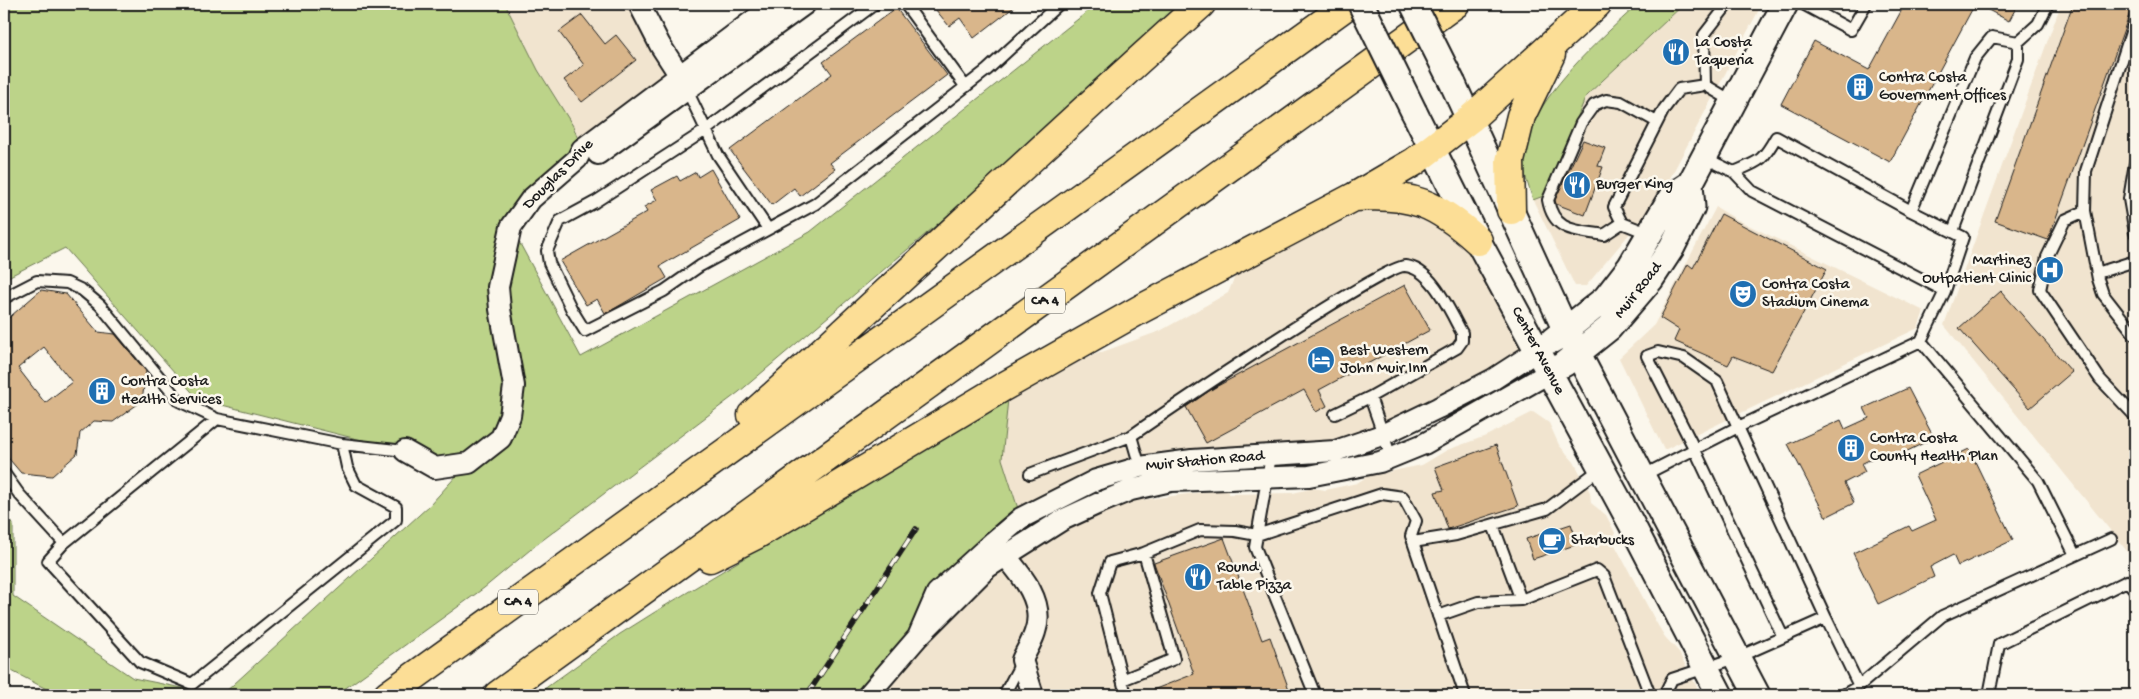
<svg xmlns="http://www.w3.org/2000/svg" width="2139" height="699" font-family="'Gochi Hand',sans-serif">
	<rect width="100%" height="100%" fill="#fbf7ec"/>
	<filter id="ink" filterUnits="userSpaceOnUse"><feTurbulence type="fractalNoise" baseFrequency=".02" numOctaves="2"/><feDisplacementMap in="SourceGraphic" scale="10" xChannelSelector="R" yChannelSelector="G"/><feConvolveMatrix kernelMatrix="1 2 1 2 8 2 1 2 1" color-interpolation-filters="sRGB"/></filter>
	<g filter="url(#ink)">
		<!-- built -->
		<path fill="#f1e4cf" d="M 505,4 L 639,4 L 680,76 L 582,149 L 573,126 L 538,70 Z
			M 1684,4 L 1762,4 L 1660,197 L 1586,286 L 1575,286 L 1533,200 L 1546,195 L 1586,96 Z
			M 2061,4 L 2135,4 L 2135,561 L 1944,325 Z
			M 1354,197 L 1459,224 L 1537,351 L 1382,435 L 1140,467 L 1021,518 L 1002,459 L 1008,399 L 1080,360 L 1160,331 L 1228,293 L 1244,255 Z
			M 1716,207 L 1736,219 L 1924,311 L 1918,328 L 1664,450 L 1619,358 L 1654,325 Z
			M 1533,412 L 1549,423 L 1559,445 L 1574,462 L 1590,492 L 1591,503 L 1606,515 L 1615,533 L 1615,545 L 1656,622 L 1665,637 L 1678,651 L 1701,695 L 868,695 L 1014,548 L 1125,502 L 1212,491 L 1228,490 L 1228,494 L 1293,493 L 1314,488 L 1325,490 L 1357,483 L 1368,476 L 1422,465 L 1447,450 L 1486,436 Z"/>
		<!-- green -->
		<path fill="#bcd389" stroke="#6c7852" d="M 4,4 L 505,4 L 538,70 L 573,126 L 582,149 L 511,227 L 581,357 L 810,232 L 1097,4 L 1198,4 L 739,392 L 536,545 L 484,588 L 336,695 L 222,695 L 430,505 L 468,463 L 435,468 L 405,451 L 198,399 L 65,248 L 4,279 Z
			M 1638,4 L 1684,4 L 1586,96 L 1546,195 L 1533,200 C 1530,190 1525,178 1524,167 C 1519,107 1599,41 1638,4 Z
			M 1008,399 L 1002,459 L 1021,518 L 868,695 L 536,695 L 620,634 L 663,607 Z
			M 4,513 L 13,524 L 13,596 L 133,678 L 217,695 L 58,695 L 4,667 Z"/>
		<!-- building -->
		<path fill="#d9b68b" stroke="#1c1c1c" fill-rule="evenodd" d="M 931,4 L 1018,4 L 974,38 L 960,18 L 949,26 Z
			M 1905,4 L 1975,4 L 1890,162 L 1781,104 L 1814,41 L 1869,70 Z
			M 1977,4 L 2018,4 L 2009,21 Z
			M 2073,4 L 2133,4 L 2048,240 L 1995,221 Z
			M 896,8 L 947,75 L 830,163 L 835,169 L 800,196 L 794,188 L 772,205 L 730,150 L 832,74 L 823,62 Z
			M 582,15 L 605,44 L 616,35 L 636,60 L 582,102 L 564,80 L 584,65 L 559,32 Z
			M 1583,140 L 1605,148 L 1598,166 L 1603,167 L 1585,215 L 1556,204 L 1555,200 Z
			M 711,169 L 740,220 L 660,266 L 667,278 L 612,310 L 605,313 L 597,299 L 586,305 L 560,261 L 647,212 L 644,207 L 657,200 L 651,190 L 677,176 L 680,181 L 696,172 L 698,177 Z
			M 1721,214 L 1827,269 L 1772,371 L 1733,356 L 1728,365 L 1674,341 L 1679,330 L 1660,318 L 1688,264 L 1693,268 Z
			M 1405,285 L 1430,330 L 1319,390 L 1327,406 L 1316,412 L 1304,390 L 1206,443 L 1186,407 L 1212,389 Z
			M 41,290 L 66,294 L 98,332 L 115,334 L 146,371 L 142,401 L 113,422 L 94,421 L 80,433 L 77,454 L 52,476 L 21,473 L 4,453 L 4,322 ZM 44,347 L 72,382 L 45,403 L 18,368 Z
			M 2001,291 L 2072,372 L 2030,408 L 1959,328 Z
			M 1908,388 L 1934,438 L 1889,460 L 1885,452 L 1861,464 L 1865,472 L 1844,483 L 1854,503 L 1826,517 L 1788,444 L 1841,420 L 1845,429 L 1869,418 L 1864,408 Z
			M 1496,445 L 1518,506 L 1448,529 L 1435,492 L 1444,490 L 1435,467 Z
			M 1969,449 L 2013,540 L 1958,566 L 1953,555 L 1930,567 L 1934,577 L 1878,604 L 1853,553 L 1909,526 L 1912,531 L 1936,520 L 1915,475 Z
			M 1571,524 L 1578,544 L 1533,559 L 1526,539 Z
			M 1224,538 L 1262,640 L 1270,637 L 1291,695 L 1140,695 L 1194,674 L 1154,563 Z"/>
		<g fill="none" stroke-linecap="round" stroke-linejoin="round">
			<!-- service casing -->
			<g stroke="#1c1c1c" stroke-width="14">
				<path id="service" d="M 875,4 L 706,130 L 595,202 L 560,221 L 547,251 L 549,263 L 572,310 L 585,331 L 664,291 L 700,266 L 815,204 L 987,70 L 1059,4
					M 905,4 L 965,86
					M 1803,4 L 1851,30 L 1866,4
					M 2135,20 L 2086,171 L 2085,211 L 2098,279 L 2103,294 L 2135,335
					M 2018,42 L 2038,24 L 2048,4
					M 1705,85 L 1704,35 L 1728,4
					M 686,88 L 718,155 L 768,229
					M 1705,158 L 1734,172 C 1760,161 1762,162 1776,137 L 1911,211 L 1963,237 L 1945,291 L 1921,341
					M 2135,163 L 2129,199 L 2135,233
					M 1734,172 L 1752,191 L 1945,291
					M 1911,211 L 1975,58 L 1992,37 L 2018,42 L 2018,59 L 1953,231
					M 2085,211 L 2065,220 L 2047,257 L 2040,290 L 2100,379 L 2135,416
					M 1622,223 L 1604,235 C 1577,230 1554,233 1548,200 L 1581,123 L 1594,105 L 1606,100 L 1621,102 L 1657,122
					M 1650,234 L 1622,223 L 1614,207 L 1664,109 L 1679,89 L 1705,85 L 1732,101
					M 2097,273 L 2135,261
					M 4,298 L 37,281 L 67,283 L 82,290 L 100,305 L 179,401 L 217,419 L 342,444 L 405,451
					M 1335,414 L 1370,397
					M 217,419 L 64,543 L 48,561 L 140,662 L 192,684 L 396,520 L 396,507 L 356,485 L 347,467 L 342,444
					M 1271,456 L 1255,547 L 1315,695
					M 1140,467 L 1131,436 C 1164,413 1383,265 1405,266 C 1432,268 1450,312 1462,333 L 1462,341 L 1457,348 L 1370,397 L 1391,457
					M 4,473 L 19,494 L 64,543
					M 1030,474 L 1131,436
					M 1642,476 L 1738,427 L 1826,618 L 1736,658 L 1672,679 L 1664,695
					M 1493,525 L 1521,600
					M 1413,542 L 1456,535 L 1547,509 L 1600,469
					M 1438,616 L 1478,602 L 1521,600 L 1597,570 L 1604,576 L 1650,695
					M 1826,618 L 1859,686 L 1843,695
					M 1783,637 L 1695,450 L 1647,356 L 1658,352 L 1684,358 L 1717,381 L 1738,427 L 1921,341 L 2038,481 L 2075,555
					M 1122,680 L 1174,659 L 1144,553
					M 1859,686 L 1942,616 L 2111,539
					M 1004,695 L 1021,663
					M 1126,695 L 1100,593 L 1110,562 L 1144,553 L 1200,530 L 1235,531 L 1257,535 L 1382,494 L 1403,497 L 1416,521 L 1411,536 L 1465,695
					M 1989,695 L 1999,644 L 2127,581 L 2135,590"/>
			</g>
			<!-- minor casing -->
			<g stroke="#1c1c1c" stroke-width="24">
				<path id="minor" d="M 639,4 L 660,45 L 680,76
					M 598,154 L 805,4
					M 1537,351 L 1492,380 L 1438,408 L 1382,435 L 1335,451 L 1192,460 L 1140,467 L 1096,480 L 1021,518 L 994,541 L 937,593 L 918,637 L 988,567 L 1062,520 L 1097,504 L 1131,490 L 1171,481 L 1309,476 L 1380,462 L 1424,444 L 1549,373
					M 405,451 L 435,468 L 469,463 L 501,438 L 510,416 L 514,386 L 500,309 L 498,287 L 511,227 L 531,199 L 577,159 L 582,149 L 775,4
					M 996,545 C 1016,569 1047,599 1035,632 C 1032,642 1026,651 1022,660 L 1033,695
					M 868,695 L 918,637"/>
			</g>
			<!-- tertiary casing -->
			<g stroke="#1c1c1c" stroke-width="29">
				<path id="tertiary" d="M 1453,84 L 1566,331 L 1757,695
					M 1414,112 L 1478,241 L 1631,523 L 1720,695
					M 1553,340 L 1606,298 L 1630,267 L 1672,196 L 1690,184
					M 1564,364 L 1609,328 L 1651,279 L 1672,247 L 1692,207 L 1690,184 L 1785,4"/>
			</g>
			<!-- motorway casing -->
			<g stroke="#1c1c1c" stroke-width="31">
				<path id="motorway" d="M 1355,197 C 1412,193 1436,203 1478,241
					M 1511,210 L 1510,161 L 1521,116 L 1551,54
					M 752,415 C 903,279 1050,139 1201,4
					M 710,558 L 756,535 L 1003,387 L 1141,309 L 1354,197 L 1414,162 L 1470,119 L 1597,4
					M 388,695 L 1349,4
					M 498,695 L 1455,4"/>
			</g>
			<!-- service -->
			<use href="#service" stroke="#fbf7ec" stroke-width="10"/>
			<!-- minor -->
			<use href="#minor" stroke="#fbf7ec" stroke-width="20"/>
			<!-- tertiary -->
			<use href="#tertiary" stroke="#fbf7ec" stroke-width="25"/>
			<!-- motorway -->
			<use href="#motorway" stroke="#fcde96" stroke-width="28"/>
			<!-- rail casing -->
			<g stroke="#1c1c1c" stroke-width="5.5">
				<path id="rail" d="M 807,695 L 916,529"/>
			</g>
			<!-- rail -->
			<use href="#rail" stroke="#fbf7ec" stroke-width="4" stroke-dasharray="11" stroke-linecap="butt"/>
			<!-- tertiary-bridge casing -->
			<g stroke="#1c1c1c" stroke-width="29" stroke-linecap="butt">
				<path id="tertiary-bridge" d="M 1361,4 L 1414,112
					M 1413,4 L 1453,84"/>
			</g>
			<!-- tertiary-bridge -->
			<use href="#tertiary-bridge" stroke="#fbf7ec" stroke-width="25"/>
		</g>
	</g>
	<!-- icons -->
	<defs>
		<g id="restaurant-disc" transform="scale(1.4375)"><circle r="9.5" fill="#1f6fb2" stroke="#fbf7ec"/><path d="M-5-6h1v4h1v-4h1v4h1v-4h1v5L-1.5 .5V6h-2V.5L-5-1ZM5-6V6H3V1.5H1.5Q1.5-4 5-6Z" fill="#fff"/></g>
		<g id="building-disc" transform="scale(1.4375)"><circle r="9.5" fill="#1f6fb2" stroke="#fbf7ec"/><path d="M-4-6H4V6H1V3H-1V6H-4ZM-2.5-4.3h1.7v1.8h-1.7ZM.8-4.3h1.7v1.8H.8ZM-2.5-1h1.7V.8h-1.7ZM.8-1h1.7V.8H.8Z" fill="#fff"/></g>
		<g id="hospital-disc" transform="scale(1.4375)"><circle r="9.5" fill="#1f6fb2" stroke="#fbf7ec"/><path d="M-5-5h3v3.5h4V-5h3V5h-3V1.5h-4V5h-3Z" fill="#fff"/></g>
		<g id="theatre-disc" transform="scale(1.4375)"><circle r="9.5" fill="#1f6fb2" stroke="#fbf7ec"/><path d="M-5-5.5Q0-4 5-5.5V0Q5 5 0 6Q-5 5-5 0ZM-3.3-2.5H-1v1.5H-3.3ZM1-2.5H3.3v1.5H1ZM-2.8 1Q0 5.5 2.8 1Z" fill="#fff"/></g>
		<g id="hotel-disc" transform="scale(1.4375)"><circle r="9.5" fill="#1f6fb2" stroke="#fbf7ec"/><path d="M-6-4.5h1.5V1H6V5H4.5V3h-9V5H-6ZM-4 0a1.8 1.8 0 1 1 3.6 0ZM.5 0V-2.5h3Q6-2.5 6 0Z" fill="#fff"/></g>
		<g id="cafe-disc" transform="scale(1.4375)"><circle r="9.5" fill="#1f6fb2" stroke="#fbf7ec"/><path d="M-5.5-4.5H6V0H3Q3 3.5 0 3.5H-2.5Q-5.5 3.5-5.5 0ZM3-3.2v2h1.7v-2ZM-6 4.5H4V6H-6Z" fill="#fff"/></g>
	</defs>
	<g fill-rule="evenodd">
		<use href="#restaurant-disc" x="1676" y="52"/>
		<use href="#building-disc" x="1860" y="87"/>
		<use href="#restaurant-disc" x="1577" y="185"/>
		<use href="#hospital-disc" x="2050" y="270"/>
		<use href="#theatre-disc" x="1743" y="294"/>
		<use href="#hotel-disc" x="1321" y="360"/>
		<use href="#building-disc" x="102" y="391"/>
		<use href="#building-disc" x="1851" y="448"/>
		<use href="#cafe-disc" x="1552" y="541"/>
		<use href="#restaurant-disc" x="1198" y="577"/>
	</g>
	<g text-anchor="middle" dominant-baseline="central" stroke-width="5" stroke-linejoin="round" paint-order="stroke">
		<!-- shield labels -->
		<g fill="#fbf7ec" stroke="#5f5e5a" stroke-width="1">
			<rect x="1025" y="288.5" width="40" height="25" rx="4"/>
			<rect x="498" y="589.5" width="40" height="25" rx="4"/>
		</g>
		<g font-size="15" font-weight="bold" fill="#1c1c1c">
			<text x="1045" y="301">CA 4</text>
			<text x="518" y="602">CA 4</text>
		</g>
		<!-- poi labels -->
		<g font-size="16" fill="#1c1c1c" stroke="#fbf7ec" text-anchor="start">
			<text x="1695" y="43">La Costa<tspan x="1695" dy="18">Taqueria</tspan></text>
			<text x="1879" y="78">Contra Costa<tspan x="1879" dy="18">Government Offices</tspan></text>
			<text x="1596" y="185">Burger King</text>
			<text x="2031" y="261" text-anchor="end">Martinez<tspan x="2031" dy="18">Outpatient Clinic</tspan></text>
			<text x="1762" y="285">Contra Costa<tspan x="1762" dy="18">Stadium Cinema</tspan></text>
			<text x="1340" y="351">Best Western<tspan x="1340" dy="18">John Muir Inn</tspan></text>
			<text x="121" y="382">Contra Costa<tspan x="121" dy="18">Health Services</tspan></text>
			<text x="1870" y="439">Contra Costa<tspan x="1870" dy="18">County Health Plan</tspan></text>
			<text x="1571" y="541">Starbucks</text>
			<text x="1217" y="568">Round<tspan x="1217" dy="18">Table Pizza</tspan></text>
		</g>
		<!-- street labels -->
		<g font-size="16" fill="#1c1c1c" stroke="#fbf7ec">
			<text transform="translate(559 175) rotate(-45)">Douglas Drive</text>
			<text transform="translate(1639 291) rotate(-52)">Muir Road</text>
			<text transform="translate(1537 351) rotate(62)">Center Avenue</text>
			<text transform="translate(1205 462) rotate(-5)">Muir Station Road</text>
		</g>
	</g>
	<!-- margin -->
	<rect width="2139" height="699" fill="none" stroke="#fbf7ec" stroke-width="20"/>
	<rect x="10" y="10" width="2119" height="679" fill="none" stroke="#1c1c1c" stroke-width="2" filter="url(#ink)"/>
</svg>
